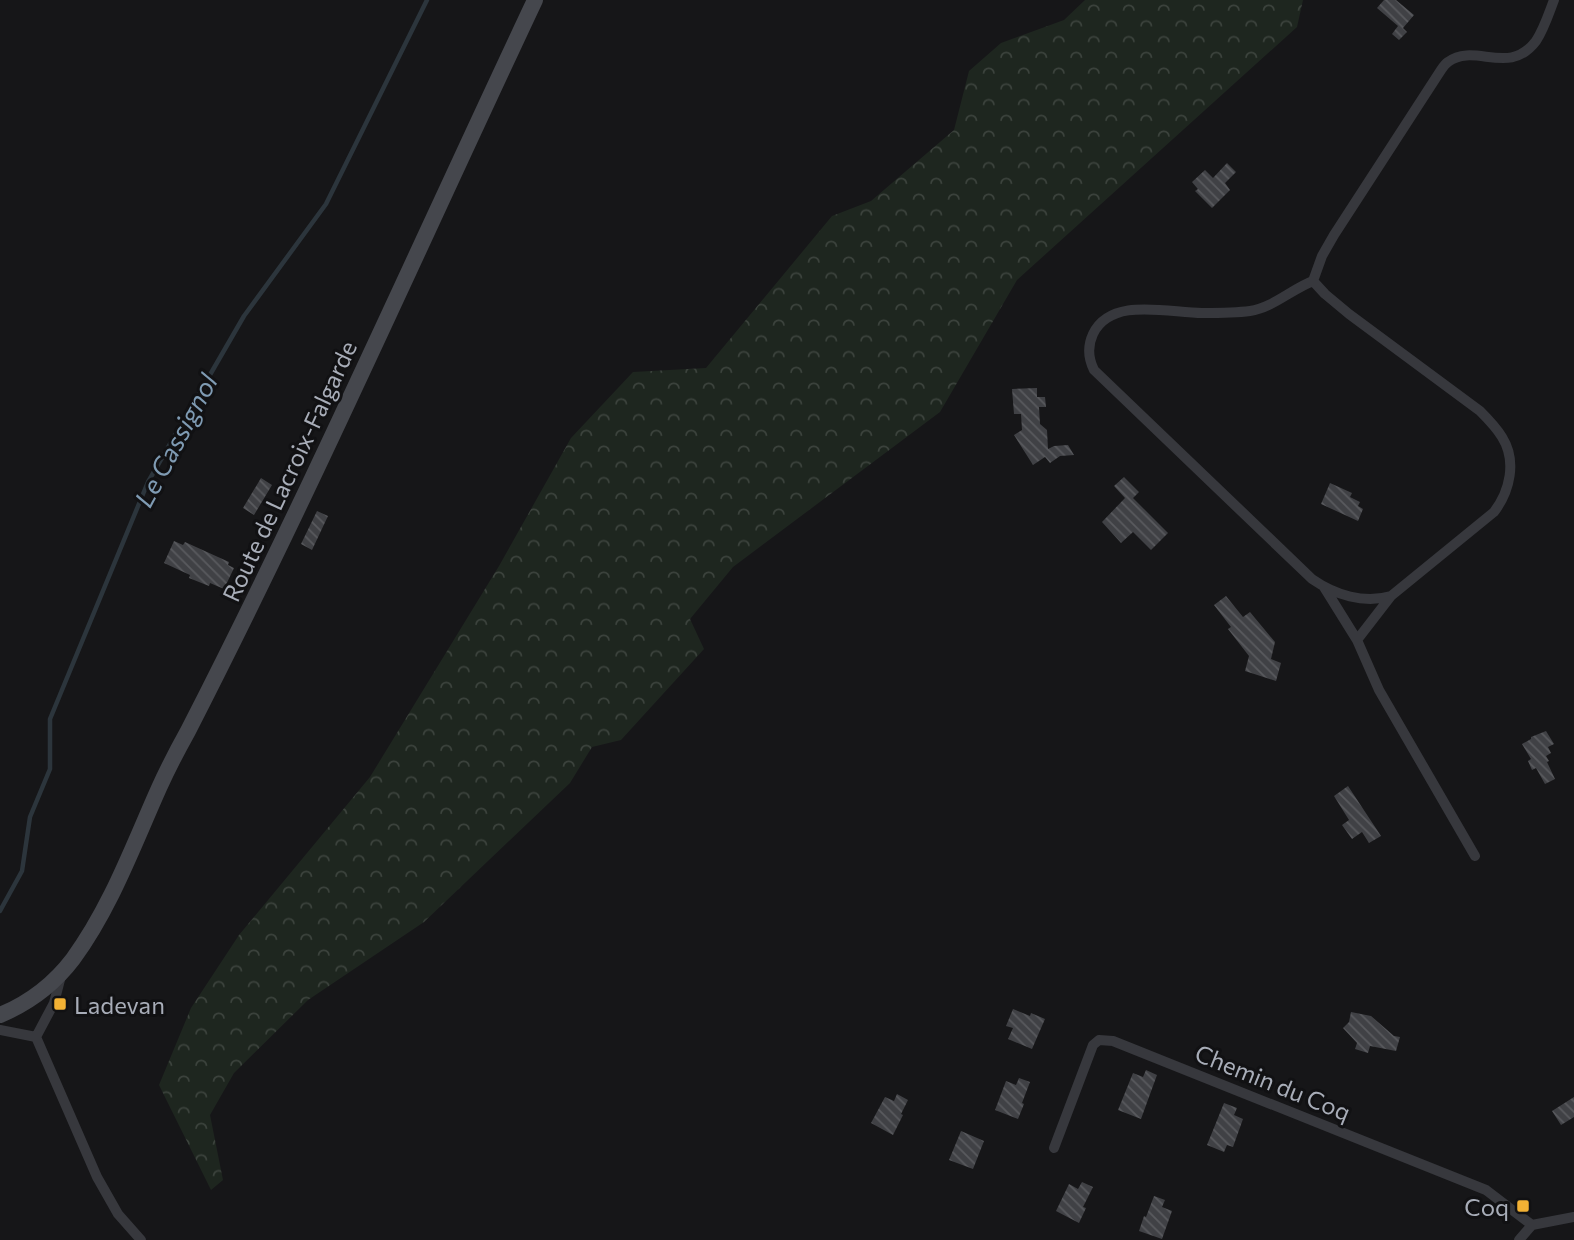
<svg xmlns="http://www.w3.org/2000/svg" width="1574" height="1240" font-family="Commissioner,sans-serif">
	<defs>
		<pattern id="forest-crowns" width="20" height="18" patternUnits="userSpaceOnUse" patternTransform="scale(1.75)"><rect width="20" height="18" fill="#1e261f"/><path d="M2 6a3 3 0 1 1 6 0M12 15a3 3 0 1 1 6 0" fill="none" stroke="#3c433d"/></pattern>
		<pattern id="building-back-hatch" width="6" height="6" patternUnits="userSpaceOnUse" patternTransform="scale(1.75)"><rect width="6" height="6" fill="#404145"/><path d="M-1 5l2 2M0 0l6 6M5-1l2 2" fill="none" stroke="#595a5e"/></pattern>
	</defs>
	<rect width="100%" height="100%" fill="#161618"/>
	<!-- forest -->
	<path fill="url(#forest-crowns)" d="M 1085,0 L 1303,0 L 1297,27 L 1017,280 L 940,412 L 733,567 L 690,619 L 704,649 L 621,740 L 592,747 L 570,783 L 424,922 L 308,1000 L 234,1073 L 210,1115 L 223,1180 L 211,1190 L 159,1085 L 191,1008 L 239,935 L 370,777 L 499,566 L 571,438 L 633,372 L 706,368 L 832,216 L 871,201 L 954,130 L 969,71 L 1001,43 L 1064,20 Z"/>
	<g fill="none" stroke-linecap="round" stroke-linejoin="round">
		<!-- stream -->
		<path stroke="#2c353c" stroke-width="4.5" d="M 0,911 L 22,871 L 30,817 L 50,769 L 50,719 L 148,482 L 244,316 L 326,204 L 427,0"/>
	</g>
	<!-- building -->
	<path fill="url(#building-back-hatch)" d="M 1384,0 L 1396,0 L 1414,15 L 1403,28 L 1407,32 L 1399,40 L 1392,34 L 1398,26 L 1377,8 Z
		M 1227,163 L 1236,172 L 1225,183 L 1230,190 L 1212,208 L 1195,191 L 1198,189 L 1192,182 L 1205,170 L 1213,178 Z
		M 1037,388 L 1037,397 L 1045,397 L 1046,407 L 1039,407 L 1040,424 L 1047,430 L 1048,449 L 1054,446 L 1068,445 L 1074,455 L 1060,456 L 1050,463 L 1045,457 L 1033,465 L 1014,435 L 1022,430 L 1021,414 L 1014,414 L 1012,389 Z
		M 1124,477 L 1139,492 L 1133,498 L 1168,533 L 1151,550 L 1133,532 L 1121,543 L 1102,522 L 1125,498 L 1114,486 Z
		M 261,478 L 272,485 L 254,515 L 243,508 Z
		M 1330,483 L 1352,493 L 1350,497 L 1360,502 L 1358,506 L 1363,509 L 1358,521 L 1321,504 Z
		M 317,511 L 328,516 L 312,550 L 301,544 Z
		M 174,541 L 183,545 L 185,542 L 229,562 L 228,565 L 234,568 L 224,589 L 210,583 L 209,586 L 189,578 L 190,575 L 164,563 Z
		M 1226,596 L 1243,617 L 1250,612 L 1275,642 L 1271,659 L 1281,663 L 1276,681 L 1245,671 L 1249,656 L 1228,629 L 1231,627 L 1214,605 Z
		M 1546,731 L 1554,744 L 1548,747 L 1551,753 L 1546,756 L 1549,761 L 1547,762 L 1555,779 L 1545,784 L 1536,768 L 1532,770 L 1528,761 L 1531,759 L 1522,744 L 1531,739 L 1531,737 Z
		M 1348,786 L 1381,836 L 1369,843 L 1362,832 L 1352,839 L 1342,825 L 1349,820 L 1334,796 Z
		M 1013,1009 L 1030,1016 L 1031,1013 L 1045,1019 L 1032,1049 L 1008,1039 L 1013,1028 L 1006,1026 Z
		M 1351,1012 L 1371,1016 L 1394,1036 L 1400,1037 L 1396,1051 L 1370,1046 L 1368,1053 L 1355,1049 L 1357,1043 L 1343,1028 L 1349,1022 Z
		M 1146,1070 L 1157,1075 L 1141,1119 L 1118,1110 L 1133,1073 L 1143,1077 Z
		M 1019,1078 L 1030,1082 L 1022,1103 L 1024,1104 L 1018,1119 L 995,1110 L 1006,1081 L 1016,1085 Z
		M 897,1094 L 908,1100 L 901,1114 L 903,1115 L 893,1135 L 871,1123 L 885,1097 L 894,1101 Z
		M 1574,1097 L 1574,1117 L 1561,1125 L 1552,1111 Z
		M 1224,1103 L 1237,1108 L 1234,1115 L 1243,1119 L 1233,1147 L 1227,1145 L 1224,1152 L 1207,1145 Z
		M 961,1131 L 984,1141 L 973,1169 L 949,1160 Z
		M 1082,1182 L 1093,1187 L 1083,1207 L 1086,1208 L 1079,1223 L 1056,1211 L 1069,1184 L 1078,1189 Z
		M 1154,1196 L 1165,1200 L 1162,1207 L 1172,1211 L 1162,1239 L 1139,1231 L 1144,1216 L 1146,1217 Z"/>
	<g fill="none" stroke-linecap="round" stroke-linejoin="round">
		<!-- street -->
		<path stroke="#37383d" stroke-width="10" d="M 1313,281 L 1325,294 L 1349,314 L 1480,411 C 1488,419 1496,427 1502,437 C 1517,461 1510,491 1494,512 L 1391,596 C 1364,604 1335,595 1312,579 L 1094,370 C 1088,358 1087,347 1093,334 C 1111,296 1169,313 1202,313 C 1218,313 1235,313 1250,311 C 1272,308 1292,289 1313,281 Z
			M 1313,281 L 1322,256 L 1334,235 L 1441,70 C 1443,67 1445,64 1448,62 C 1475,42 1509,77 1536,41 C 1544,29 1549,13 1554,0
			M 1324,587 L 1357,640 L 1379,690 L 1475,856
			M 1357,640 L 1391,596
			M 0,1030 L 36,1037
			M 36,1037 L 97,1177 L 118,1214 L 141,1240
			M 36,1037 L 54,1003 L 62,972
			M 1054,1148 L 1093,1045 L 1099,1040 L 1113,1041 L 1486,1190 L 1532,1225
			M 1519,1240 L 1532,1225 L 1574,1217"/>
		<!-- secondary -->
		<path stroke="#45474d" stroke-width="16" d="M 0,1015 C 29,1003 54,984 73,959 C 111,907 133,846 159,788 C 168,768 178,749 188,731 C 311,491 420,244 535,0"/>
	</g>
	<!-- markers -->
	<g fill="#f2b134" stroke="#111113" stroke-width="2.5">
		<rect x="53" y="997" width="14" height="14" rx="3.5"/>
		<rect x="1516" y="1199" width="14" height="14" rx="3.5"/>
	</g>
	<g text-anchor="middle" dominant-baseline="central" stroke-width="6" stroke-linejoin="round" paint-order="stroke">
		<!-- street labels -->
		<g font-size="24" fill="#a8adb8" stroke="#111113">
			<text transform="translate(289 471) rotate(-65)">Route de Lacroix-Falgarde</text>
			<text transform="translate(1273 1082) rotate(22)">Chemin du Coq</text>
		</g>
		<!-- poi labels -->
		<g font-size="24" fill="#a8adb8" stroke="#111113" text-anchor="start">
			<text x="74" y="1004">Ladevan</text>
			<text x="1509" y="1206" text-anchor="end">Coq</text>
		</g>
		<!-- water labels -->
		<g font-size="26" font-style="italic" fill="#7f9bb3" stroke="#111113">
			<text transform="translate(175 440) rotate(-62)">Le Cassignol</text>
		</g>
	</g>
</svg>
